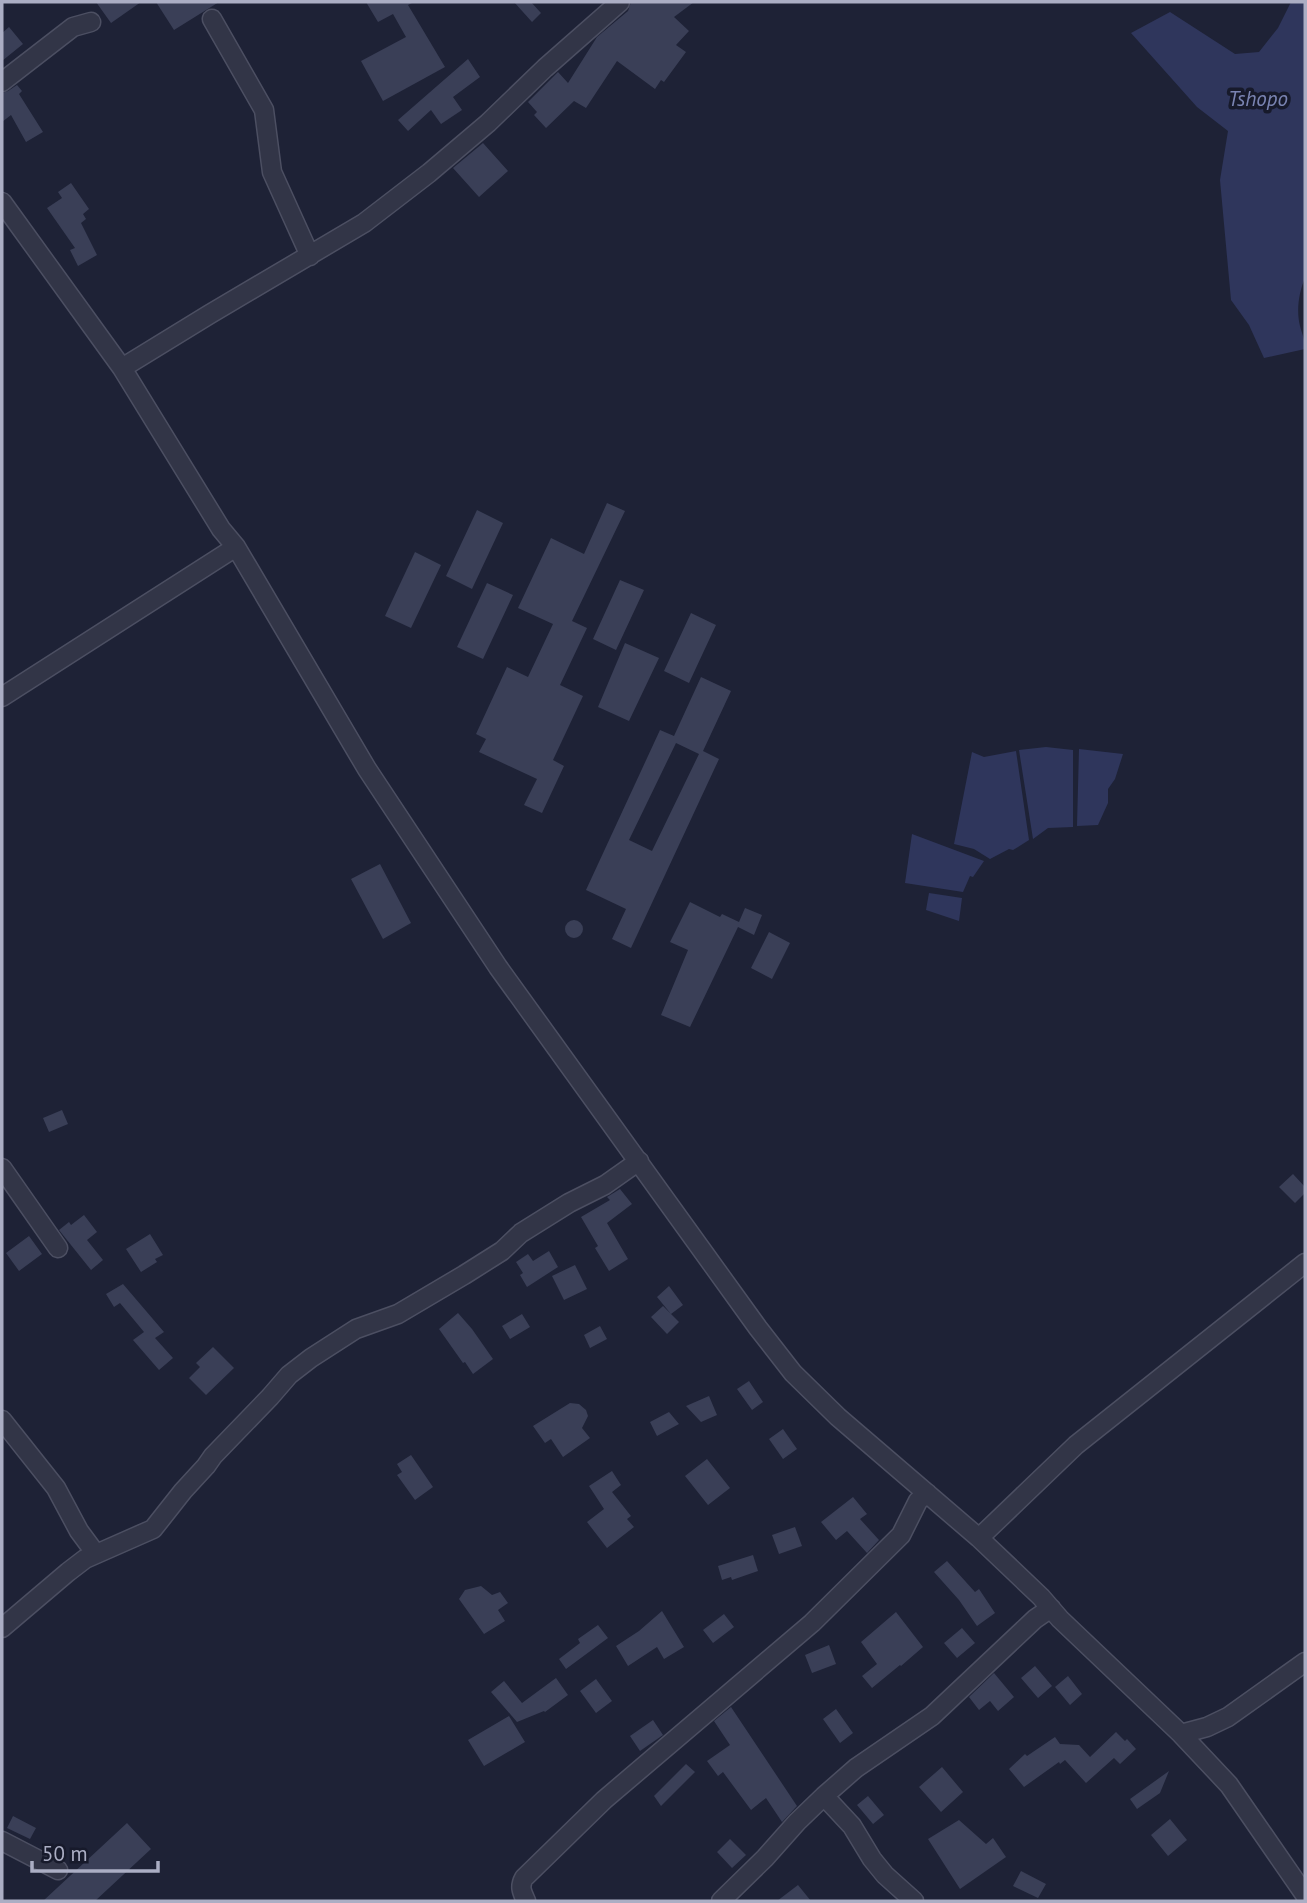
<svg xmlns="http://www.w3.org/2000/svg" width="1307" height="1903" font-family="'PT Sans',sans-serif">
	<rect width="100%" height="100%" fill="#1e2236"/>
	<!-- water -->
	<path fill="#2f365c" d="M 1291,2 L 1305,2 L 1305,278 C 1299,292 1296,310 1300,326 C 1302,334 1305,339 1305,349 L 1264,358 L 1249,325 L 1231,300 L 1220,180 L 1228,131 L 1197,107 L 1131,33 L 1170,12 L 1235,54 L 1259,52 L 1278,28 Z
		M 1046,747 L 1073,750 L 1073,827 L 1048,828 L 1033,839 L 1019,750 Z
		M 1079,749 L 1123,754 L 1115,779 L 1108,789 L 1108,803 L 1098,825 L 1077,826 Z
		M 1016,751 L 1029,840 L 1013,850 L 1009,849 L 990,859 L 974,849 L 954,844 L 972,752 L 984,757 Z
		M 912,834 L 984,861 L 973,877 L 970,876 L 963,892 L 905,883 Z
		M 929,893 L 962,898 L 959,921 L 926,910 Z"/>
	<!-- building -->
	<path fill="#3a3f57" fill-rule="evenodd" d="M 96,2 L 141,2 L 111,23 Z
		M 156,2 L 219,2 L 174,30 Z
		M 366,2 L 414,2 L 408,5 L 445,67 L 383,101 L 361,61 L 406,37 L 393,14 L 378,22 Z
		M 514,2 L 531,2 L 541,13 L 532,22 Z
		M 631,2 L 694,2 L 674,17 L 689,31 L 676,45 L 686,52 L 664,82 L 661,80 L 655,89 L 617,61 L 586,108 L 574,101 L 546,128 L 534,115 L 537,112 L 528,102 L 558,72 L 568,83 L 597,37 L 628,11 Z
		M 9,27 L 23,44 L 2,61 L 2,33 Z
		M 468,59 L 480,77 L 453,97 L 462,110 L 441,124 L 431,110 L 408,131 L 398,120 Z
		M 17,85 L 22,91 L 19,94 L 43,132 L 26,142 L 11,115 L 2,122 L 2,93 L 8,91 Z
		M 483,143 L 508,171 L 479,197 L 453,168 Z
		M 71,183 L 89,209 L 83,214 L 86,219 L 81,223 L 97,255 L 78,266 L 70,250 L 75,248 L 47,208 L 62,198 L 58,192 Z
		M 607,503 L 625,511 L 572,621 L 587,628 L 560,685 L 583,696 L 553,760 L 564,766 L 542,813 L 524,805 L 537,779 L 479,752 L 486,739 L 476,734 L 507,667 L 528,677 L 553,624 L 518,608 L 551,538 L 584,554 Z
		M 477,510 L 503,523 L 472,589 L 446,576 Z
		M 415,552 L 441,565 L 411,628 L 385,616 Z
		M 620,580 L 644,590 L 616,650 L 593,639 Z
		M 487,583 L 513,595 L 483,659 L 457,647 Z
		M 691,613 L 716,625 L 689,683 L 664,671 Z
		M 625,643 L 659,658 L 629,721 L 598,707 Z
		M 701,677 L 731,691 L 703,751 L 719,759 L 631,948 L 612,939 L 626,909 L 586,890 L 660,730 L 674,736 ZM 676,743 L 699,754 L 652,851 L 629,840 Z
		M 380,864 L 411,923 L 383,939 L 351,879 Z
		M 690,902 L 720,917 L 722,914 L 739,922 L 745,908 L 762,915 L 754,935 L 738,927 L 690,1027 L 661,1015 L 688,950 L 670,942 Z
		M565 929a9 9 0 1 1 18 0a9 9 0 1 1-18 0Z
		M 769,932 L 790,943 L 772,979 L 751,968 Z
		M 62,1110 L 68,1124 L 49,1132 L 43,1118 Z
		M 1293,1174 L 1305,1187 L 1305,1193 L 1295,1203 L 1279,1187 Z
		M 620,1189 L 632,1204 L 607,1223 L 628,1259 L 609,1271 L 595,1248 L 598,1246 L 581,1217 L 610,1200 L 607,1197 Z
		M 84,1215 L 97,1232 L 87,1240 L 103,1260 L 91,1270 L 59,1230 L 69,1222 L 71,1225 Z
		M 150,1234 L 163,1255 L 155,1259 L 157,1262 L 141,1272 L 126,1249 Z
		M 29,1236 L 42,1254 L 19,1271 L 6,1253 Z
		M 549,1251 L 558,1267 L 527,1287 L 520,1275 L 523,1273 L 516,1262 L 528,1254 L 533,1261 Z
		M 575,1265 L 587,1289 L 564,1300 L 552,1276 Z
		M 123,1284 L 164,1332 L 155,1338 L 173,1358 L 159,1370 L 133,1340 L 144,1332 L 120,1303 L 114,1307 L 106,1294 Z
		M 669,1286 L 683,1305 L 671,1314 L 657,1297 Z
		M 663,1306 L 679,1322 L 667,1334 L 651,1317 Z
		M 458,1313 L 472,1329 L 493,1359 L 473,1374 L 465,1362 L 463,1363 L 439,1329 Z
		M 522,1314 L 530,1327 L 510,1339 L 502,1326 Z
		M 600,1326 L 607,1339 L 590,1348 L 584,1335 Z
		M 213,1347 L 234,1368 L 206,1395 L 189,1378 L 200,1367 L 196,1363 Z
		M 749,1381 L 763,1402 L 752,1410 L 737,1389 Z
		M 709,1396 L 717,1415 L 701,1422 L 686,1406 Z
		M 570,1403 L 579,1404 L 586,1410 L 588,1416 L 582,1428 L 590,1438 L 563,1457 L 551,1439 L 545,1443 L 533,1426 Z
		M 669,1412 L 679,1424 L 657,1436 L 650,1422 Z
		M 783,1429 L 797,1449 L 783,1459 L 769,1439 Z
		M 411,1455 L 433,1487 L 415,1500 L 397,1475 L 402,1472 L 397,1464 Z
		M 707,1459 L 730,1488 L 708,1505 L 685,1476 Z
		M 612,1471 L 621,1485 L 612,1492 L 631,1516 L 627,1519 L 634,1527 L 607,1548 L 587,1522 L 604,1509 L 589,1486 Z
		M 853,1497 L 867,1514 L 860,1519 L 879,1540 L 867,1553 L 847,1531 L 836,1540 L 821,1522 Z
		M 795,1527 L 802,1546 L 779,1554 L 772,1535 Z
		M 753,1555 L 758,1571 L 732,1580 L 731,1577 L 722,1580 L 718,1566 Z
		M 947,1561 L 975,1592 L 979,1589 L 995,1613 L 977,1626 L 959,1600 L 934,1572 Z
		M 481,1586 L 492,1595 L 500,1592 L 508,1603 L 498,1610 L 505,1621 L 484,1634 L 459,1599 L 465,1590 Z
		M 662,1611 L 684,1647 L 664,1659 L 657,1647 L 628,1666 L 616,1646 L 639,1631 Z
		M 896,1612 L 923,1647 L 901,1666 L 900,1665 L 872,1688 L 862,1676 L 877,1664 L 861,1642 Z
		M 724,1614 L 734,1627 L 713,1643 L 703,1630 Z
		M 598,1625 L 608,1638 L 566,1669 L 559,1659 L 580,1643 L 578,1639 Z
		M 962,1628 L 975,1643 L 957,1658 L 944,1643 Z
		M 829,1645 L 836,1664 L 812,1673 L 805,1655 Z
		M 1035,1666 L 1052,1686 L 1038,1698 L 1021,1678 Z
		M 994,1673 L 1014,1697 L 998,1711 L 990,1701 L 979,1710 L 969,1697 Z
		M 1068,1676 L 1082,1694 L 1070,1705 L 1055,1687 Z
		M 556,1678 L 568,1695 L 545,1712 L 544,1711 L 517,1722 L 491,1692 L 504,1681 L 522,1703 Z
		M 596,1679 L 612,1701 L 596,1713 L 580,1691 Z
		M 731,1707 L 797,1806 L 782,1822 L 766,1798 L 751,1810 L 723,1772 L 718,1776 L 707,1761 L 730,1745 L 714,1721 Z
		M 836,1709 L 853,1733 L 840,1743 L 823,1719 Z
		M 509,1716 L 525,1742 L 484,1766 L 468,1740 Z
		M 653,1720 L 663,1735 L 640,1751 L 630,1736 Z
		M 1116,1732 L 1125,1741 L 1127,1739 L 1136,1749 L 1120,1764 L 1114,1758 L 1086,1783 L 1065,1760 L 1060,1764 L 1059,1762 L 1024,1787 L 1009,1769 L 1025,1754 L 1027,1756 L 1055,1737 L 1060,1744 L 1079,1745 L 1090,1757 Z
		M 686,1764 L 695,1772 L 661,1806 L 654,1796 Z
		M 942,1767 L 963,1792 L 941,1812 L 919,1787 Z
		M 1169,1771 L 1160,1793 L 1137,1809 L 1130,1799 Z
		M 868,1796 L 884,1815 L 873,1824 L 857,1805 Z
		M 13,1816 L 36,1828 L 30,1839 L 7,1828 Z
		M 1170,1819 L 1187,1840 L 1168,1856 L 1151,1835 Z
		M 959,1820 L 986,1844 L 993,1838 L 1006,1857 L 960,1889 L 928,1839 Z
		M 127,1823 L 151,1849 L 95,1901 L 43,1901 Z
		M 730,1839 L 746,1855 L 732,1868 L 717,1852 Z
		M 1021,1871 L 1046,1884 L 1038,1898 L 1013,1886 Z
		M 798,1885 L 811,1901 L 777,1901 Z"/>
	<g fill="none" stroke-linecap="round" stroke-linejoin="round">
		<!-- minor casing -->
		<g stroke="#4c4f62" stroke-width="21">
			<path id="minor" d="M 212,19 L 264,110 L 272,172 L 310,256
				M 2,82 L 73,27 L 91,22
				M 2,202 L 122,368 L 221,529 L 236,547 L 367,769 L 498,967 L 758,1328 L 793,1373 L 838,1417 L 979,1538 L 1041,1597 L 1060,1619 L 1181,1734 L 1229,1785 L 1305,1895
				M 122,368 L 210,314 L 364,223 L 429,173 L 488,123 L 545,68 L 620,2
				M 2,697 L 236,547
				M 2,1168 L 58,1248
				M 2,1420 L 56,1488 L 79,1531 L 96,1554
				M 979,1538 L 1076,1445 L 1305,1263
				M 2,1628 L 68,1572 L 85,1559 L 153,1529 L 183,1491 L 206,1466 L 213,1456 L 270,1397 L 289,1375 L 311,1358 L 356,1329 L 398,1314 L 464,1275 L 502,1251 L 521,1233 L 569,1203 L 605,1185 L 639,1161
				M 1181,1734 L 1207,1727 L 1228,1717 L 1305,1662
				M 824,1796 L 852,1826 L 872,1859 L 885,1875 L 914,1901
				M 2,1841 L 58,1870
				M 526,1901 C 522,1892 519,1887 524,1878 L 604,1800 L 812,1623 L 901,1535 L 918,1501 L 927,1493
				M 721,1901 L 765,1858 L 797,1822 L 824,1796 L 856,1768 L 932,1716 L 1035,1619 L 1051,1608"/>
		</g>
		<!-- minor -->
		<use href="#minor" stroke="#323547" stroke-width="18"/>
	</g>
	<g text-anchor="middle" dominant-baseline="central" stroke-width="7" stroke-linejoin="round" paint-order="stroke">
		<!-- water labels -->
		<g font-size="21" font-style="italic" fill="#7a84b2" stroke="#171a2b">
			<text x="1258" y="98">Tshopo</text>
		</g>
	</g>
	<!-- border -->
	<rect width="1307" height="1903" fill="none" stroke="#abaec4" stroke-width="7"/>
	<!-- scale -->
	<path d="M32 1861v10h126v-10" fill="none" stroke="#abaec4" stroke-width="3.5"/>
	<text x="42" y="1861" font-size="21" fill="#abaec4" stroke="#171a2b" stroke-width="5" paint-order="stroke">50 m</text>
</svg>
